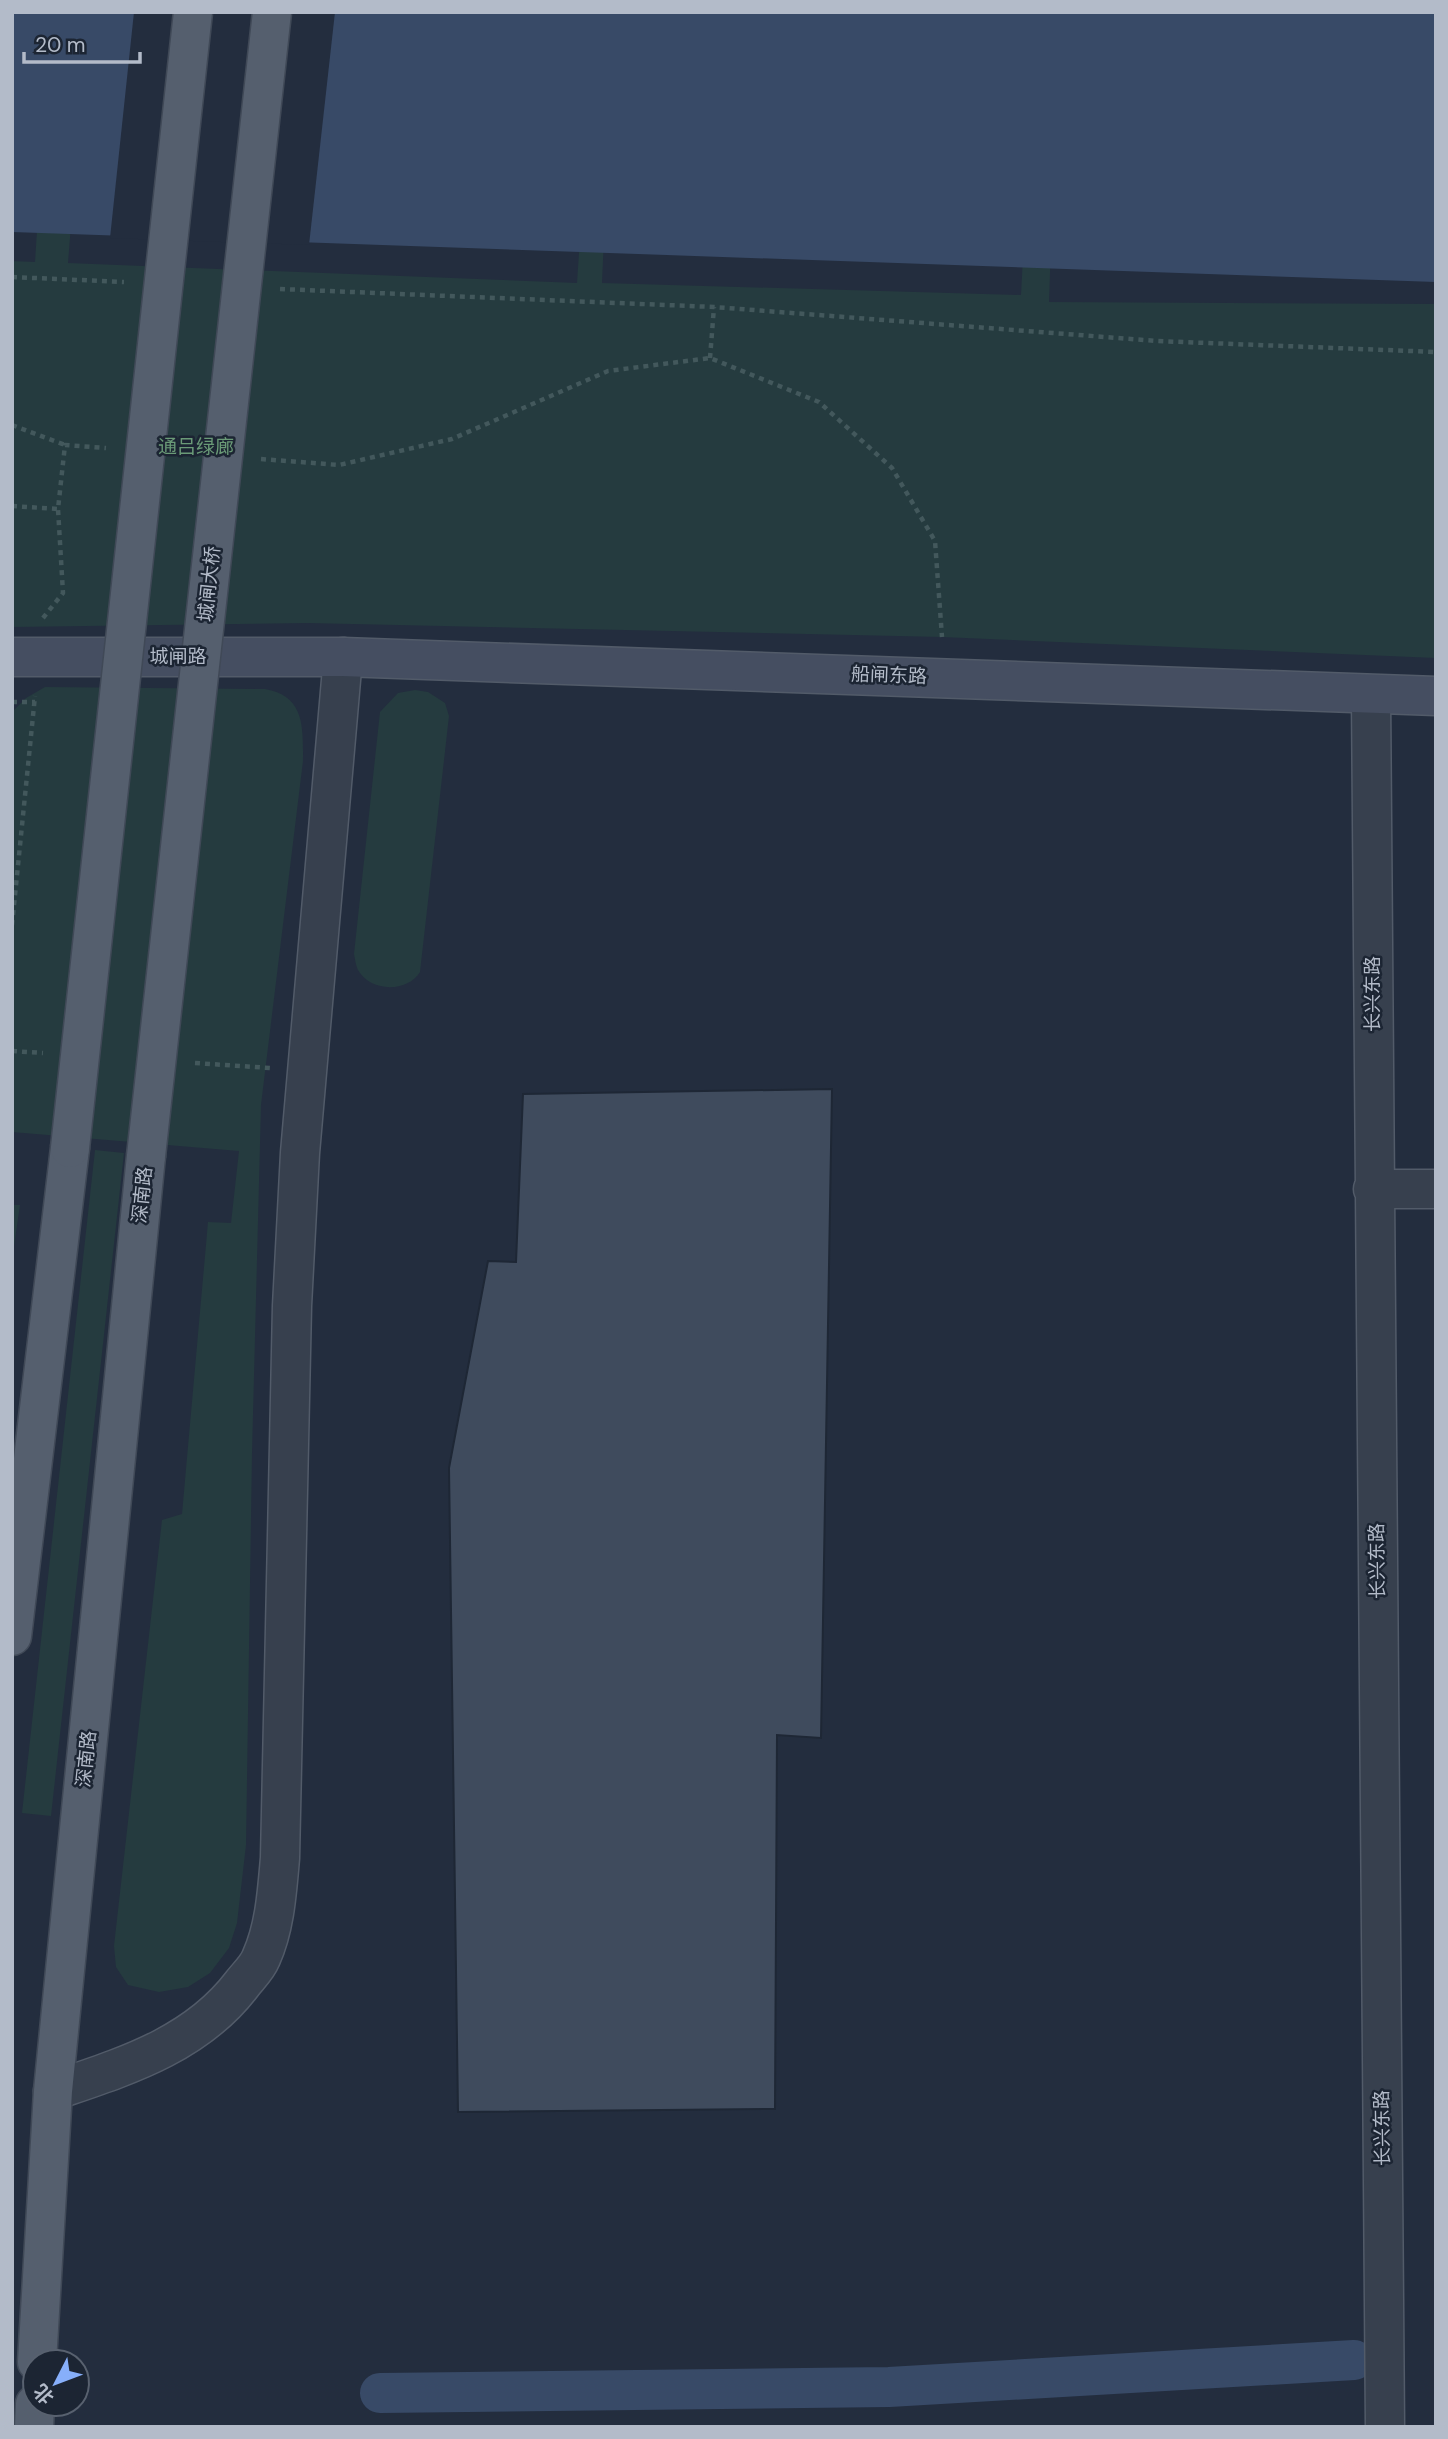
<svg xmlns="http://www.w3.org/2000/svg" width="1448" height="2439" font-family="'DM Sans','Noto Sans SC',sans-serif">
	<rect width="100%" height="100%" fill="#232d3e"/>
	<!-- green -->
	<path fill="#253b3f" d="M 39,200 L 71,225 L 68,263 L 577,283 L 580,238 L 605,214 L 602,283 L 1021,295 L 1025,218 L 1051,243 L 1049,302 L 1436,304 L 1436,658 L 942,637 L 308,623 L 12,627 L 12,261 L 35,262 Z
		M 45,687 L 265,689 C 305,696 303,727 303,761 L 261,1105 L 252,1453 L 246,1845 L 237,1923 L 229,1948 L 210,1973 L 188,1987 L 159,1992 L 128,1985 L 116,1967 L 114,1946 L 162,1520 L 182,1514 L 208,1222 L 231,1223 L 239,1151 L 12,1132 L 12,712 L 26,698 Z
		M 415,690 L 428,692 L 445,703 L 449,716 L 420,972 C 408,992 371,993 358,970 C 356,966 355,959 354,954 L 380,712 L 398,693 Z
		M 95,1150 L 124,1153 L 51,1816 L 22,1813 Z
		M 12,1205 L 20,1205 L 12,1260 Z"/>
	<!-- water -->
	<path fill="#384a67" d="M 12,12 L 1436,12 L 1436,282 L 12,232 Z"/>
	<!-- pier -->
	<path fill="#232d3e" d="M 134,12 L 335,12 L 309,245 L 110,238 Z"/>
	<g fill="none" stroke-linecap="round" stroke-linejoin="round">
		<!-- canal -->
		<path stroke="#384a67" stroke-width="40" d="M 380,2393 L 889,2387 L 1354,2360"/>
	</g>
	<!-- building -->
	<path fill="#3f4b5d" stroke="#1e2735" stroke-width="2" d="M 832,1089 L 821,1738 L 777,1735 L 775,2109 L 458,2112 L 449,1468 L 488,1261 L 516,1262 L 523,1094 Z"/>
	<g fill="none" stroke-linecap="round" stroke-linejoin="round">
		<!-- street casing -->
		<g stroke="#525b69" stroke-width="41">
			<path id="street" d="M 1371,696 L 1385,2427
				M 1373,1189 L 1436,1189
				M 53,2091 C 123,2067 195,2046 242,1984 C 248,1976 257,1968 261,1958 C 275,1927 277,1892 280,1858 L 292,1306 L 300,1153 L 343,657"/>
		</g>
		<!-- secondary casing -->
		<g stroke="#525b69" stroke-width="41">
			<path id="secondary" d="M 12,657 L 343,657 L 1436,696"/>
		</g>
		<!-- primary casing -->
		<g stroke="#404957" stroke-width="41">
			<path id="primary" d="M 12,1636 L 70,1148
				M 37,2362 L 53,2091 L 146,1156
				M 34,2427 L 35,2404"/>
		</g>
		<!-- path -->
		<path stroke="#43585c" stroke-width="4.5" stroke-dasharray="5 5" stroke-linecap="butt" d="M 12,277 L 124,282
			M 280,289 L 714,307 L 1157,341 L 1436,352
			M 710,358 L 714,307
			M 12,425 L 65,445
			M 261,459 L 339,465 L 452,439 L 608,371 L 710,358 L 819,402 L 892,468 L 935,541 L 942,637
			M 12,506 L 58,509 L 65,445 L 106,448
			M 43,618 L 63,593 L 58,509
			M 12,702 L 35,702
			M 12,925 L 35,696
			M 12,1051 L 43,1053
			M 195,1063 L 270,1068"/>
		<!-- street -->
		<use href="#street" stroke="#37404e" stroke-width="38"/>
		<!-- secondary -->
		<use href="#secondary" stroke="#454e61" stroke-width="38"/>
		<!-- primary -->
		<use href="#primary" stroke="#555f6e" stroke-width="38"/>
		<!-- primary-bridge casing -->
		<g stroke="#404957" stroke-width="41" stroke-linecap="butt">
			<path id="primary-bridge" d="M 70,1148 L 193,12
				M 146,1156 L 272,12"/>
		</g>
		<!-- primary-bridge -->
		<use href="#primary-bridge" stroke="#555f6e" stroke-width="38"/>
	</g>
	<g text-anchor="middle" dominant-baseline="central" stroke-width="5" stroke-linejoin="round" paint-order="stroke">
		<!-- park labels -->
		<g font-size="19" fill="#6a9a77" stroke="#1c2533">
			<text x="196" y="446">通吕绿廊</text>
		</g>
		<!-- street labels -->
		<g font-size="19" fill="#b3bbc9" stroke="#1c2533">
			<text transform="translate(209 584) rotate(-84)">城闸大桥</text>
			<text x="178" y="656">城闸路</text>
			<text transform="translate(889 675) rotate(2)">船闸东路</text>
			<text transform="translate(1372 994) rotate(-90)">长兴东路</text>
			<text transform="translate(142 1195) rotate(-84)">深南路</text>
			<text transform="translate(1377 1561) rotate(-91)">长兴东路</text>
			<text transform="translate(86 1759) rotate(-84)">深南路</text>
			<text transform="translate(1382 2128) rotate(-91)">长兴东路</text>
		</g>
	</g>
	<!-- border -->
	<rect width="1448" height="2439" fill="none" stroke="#b3bbc9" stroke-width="28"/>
	<!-- north arrow -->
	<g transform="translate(56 2383) rotate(228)"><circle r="33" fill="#1c2533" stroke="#58616f" stroke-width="2"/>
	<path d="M0-5L12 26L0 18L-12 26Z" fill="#87affa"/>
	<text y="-10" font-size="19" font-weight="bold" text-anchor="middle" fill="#b3bbc9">北</text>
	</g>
	<!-- scale -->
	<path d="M24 52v10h116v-10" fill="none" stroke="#b3bbc9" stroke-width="3.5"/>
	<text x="35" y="52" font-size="21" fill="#b3bbc9" stroke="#1c2533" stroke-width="5" paint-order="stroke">20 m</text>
</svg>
